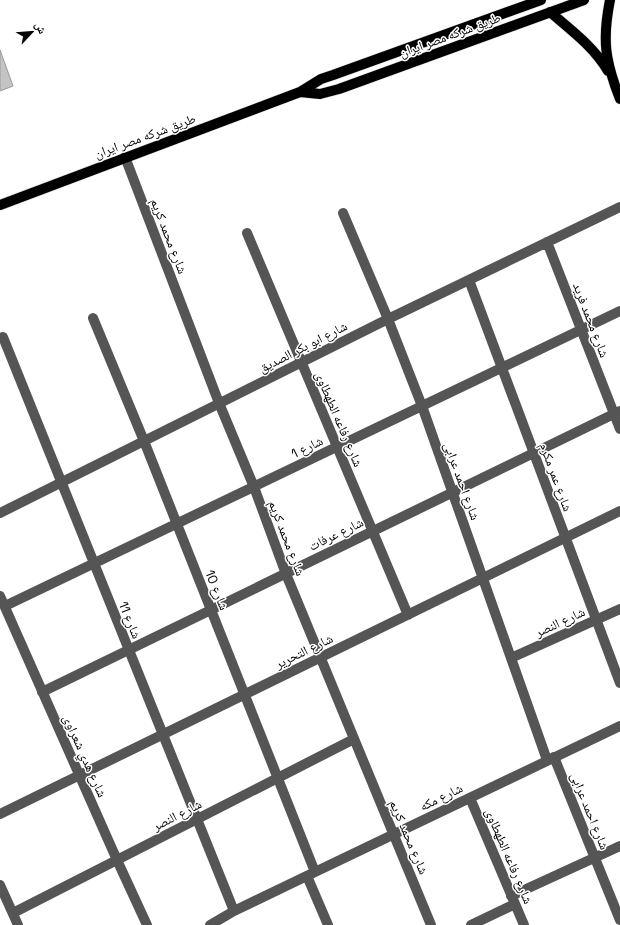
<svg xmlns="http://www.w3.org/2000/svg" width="620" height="925" font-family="'Space Grotesk','Noto Naskh Arabic',sans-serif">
	<rect width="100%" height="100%" fill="#fff"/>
	<!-- building -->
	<path fill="#c4c4c4" stroke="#999" d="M 0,50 L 13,86 L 0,91 Z"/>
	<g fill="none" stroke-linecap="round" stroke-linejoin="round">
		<!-- major casing -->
		<g stroke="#dbdbdb" stroke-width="11">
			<path id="major" d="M 610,0 C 602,40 605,61 620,99
				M 550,12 C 571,30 594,47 608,71
				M 300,92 L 320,94 L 339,89 L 584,0
				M 0,205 L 300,92 L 321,79 L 333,75 L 541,0"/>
		</g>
		<!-- minor -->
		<path stroke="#555" stroke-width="10" d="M 125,157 L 219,403 L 254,487 L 286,574 L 431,925
			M 343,213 L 388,319 L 422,406 L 547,760
			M 247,233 L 408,615
			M 547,242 L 620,429
			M 469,280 L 620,683
			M 93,318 L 144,441 L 315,872
			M 3,337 L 234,911
			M 0,513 L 388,319 L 620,207
			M 0,596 L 117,860 L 147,925
			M 5,606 L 620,311
			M 511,658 L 620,609
			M 42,692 L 620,411
			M 554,757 L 620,920
			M 470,798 L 524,925
			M 0,814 L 620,511
			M 307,876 L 328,925
			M 0,885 L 18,925
			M 511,896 L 620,846
			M 13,913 L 354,739
			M 210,925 L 234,911 L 315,872 L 620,726
			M 471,925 L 515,904"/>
		<!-- major -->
		<use href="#major" stroke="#000" stroke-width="10"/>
	</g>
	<g text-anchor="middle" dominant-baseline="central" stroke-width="3" stroke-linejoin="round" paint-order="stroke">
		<!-- street labels -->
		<g font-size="13" fill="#000" stroke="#fff">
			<text transform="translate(450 35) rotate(-20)">طريق شركه مصر ايران</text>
			<text transform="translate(145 136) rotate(-20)">طريق شركه مصر ايران</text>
			<text transform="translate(169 236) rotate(69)">شارع محمد كريم</text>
			<text transform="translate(591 320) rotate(69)">شارع محمد فريد</text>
			<text transform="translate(303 347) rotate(-27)">شارع ابو بكر الصديق</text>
			<text transform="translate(339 419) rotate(67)">شارع رفاعه الطهطاوى</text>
			<text transform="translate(307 447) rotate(-26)">شارع 1</text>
			<text transform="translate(556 477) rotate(70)">شارع عمر مكرم</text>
			<text transform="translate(462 481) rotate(70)">شارع احمد عرابى</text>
			<text transform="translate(336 534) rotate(-26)">شارع عرفات</text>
			<text transform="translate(287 538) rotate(69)">شارع محمد كريم</text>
			<text transform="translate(217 590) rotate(68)">شارع 10</text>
			<text transform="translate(130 620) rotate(68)">شارع 11</text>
			<text transform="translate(560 622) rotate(-25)">شارع النصر</text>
			<text transform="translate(304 651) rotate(-26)">شارع التحرير</text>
			<text transform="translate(85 756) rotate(66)">شارع هدي شعراوى</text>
			<text transform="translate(441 797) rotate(-26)">شارع مكه</text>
			<text transform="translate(590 811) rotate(68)">شارع احمد عرابى</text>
			<text transform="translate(177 815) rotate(-27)">شارع النصر</text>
			<text transform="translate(409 837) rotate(67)">شارع محمد كريم</text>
			<text transform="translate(509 856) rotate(67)">شارع رفاعه الطهطاوى</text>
		</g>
	</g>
	<!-- north arrow -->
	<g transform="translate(32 32) rotate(64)" stroke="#ffffff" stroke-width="3" paint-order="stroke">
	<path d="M0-3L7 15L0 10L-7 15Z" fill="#000000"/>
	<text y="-6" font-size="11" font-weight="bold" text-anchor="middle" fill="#000000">ش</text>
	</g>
</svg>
